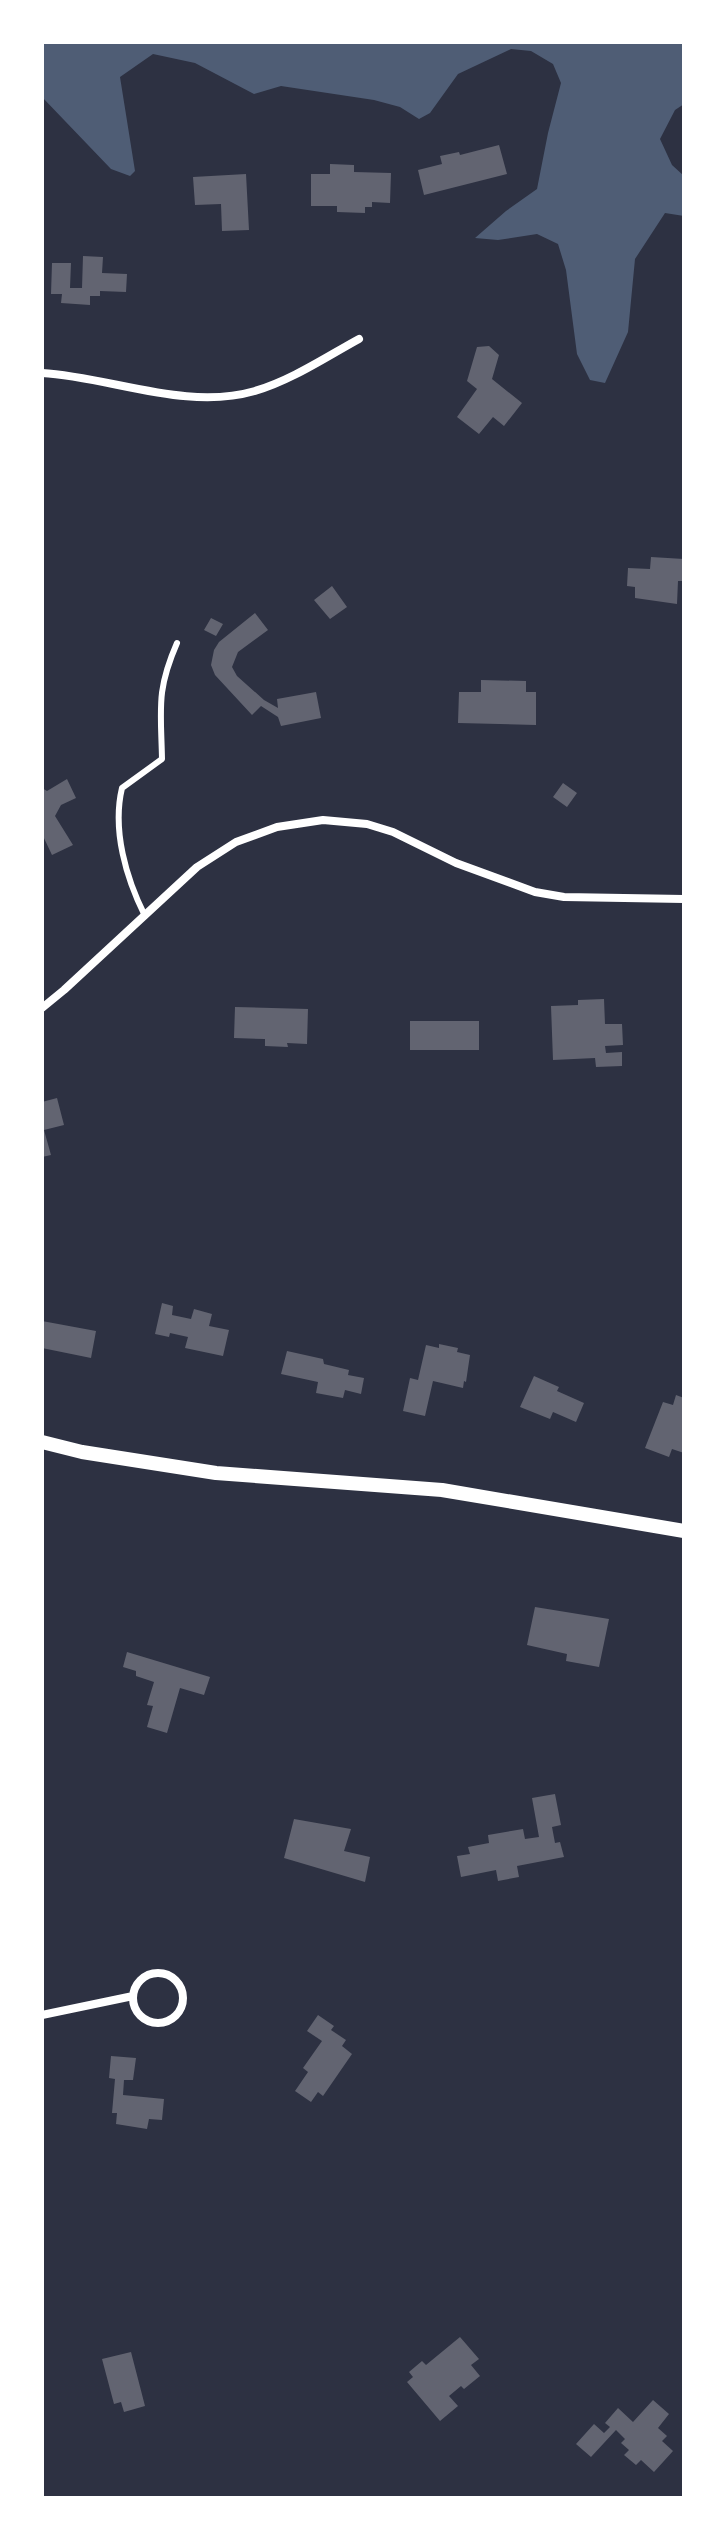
<svg xmlns="http://www.w3.org/2000/svg" width="726" height="2540" font-family="'Titillium Web',sans-serif">
	<rect width="100%" height="100%" fill="#2d3142"/>
	<!-- water -->
	<path fill="#4f5d75" d="M 42,42 L 684,42 L 684,104 L 675,110 L 660,139 L 672,165 L 684,176 L 684,216 L 665,213 L 635,259 L 628,332 L 605,383 L 590,380 L 577,354 L 566,270 L 558,244 L 537,234 L 498,240 L 475,238 L 506,211 L 537,189 L 548,133 L 561,83 L 553,64 L 531,51 L 511,49 L 458,74 L 430,113 L 419,119 L 400,107 L 374,100 L 281,86 L 254,94 L 195,63 L 153,54 L 120,77 L 135,171 L 130,176 L 111,169 L 42,97 Z"/>
	<!-- building -->
	<path fill="#626471" d="M 499,145 L 507,174 L 424,195 L 418,170 L 442,164 L 440,156 L 459,152 L 460,155 Z
		M 330,164 L 354,165 L 354,172 L 391,173 L 390,203 L 372,202 L 372,207 L 365,207 L 365,213 L 337,212 L 337,206 L 311,206 L 311,174 L 330,174 Z
		M 246,174 L 249,230 L 222,231 L 221,204 L 195,205 L 193,177 Z
		M 83,256 L 103,257 L 102,273 L 127,274 L 126,292 L 100,291 L 100,296 L 90,296 L 90,305 L 61,303 L 62,294 L 51,294 L 52,263 L 71,263 L 70,288 L 82,288 Z
		M 489,346 L 499,355 L 492,379 L 522,403 L 504,426 L 493,417 L 479,434 L 457,417 L 477,389 L 467,381 L 477,347 Z
		M 651,557 L 684,559 L 684,581 L 678,581 L 677,604 L 635,598 L 635,587 L 627,586 L 628,568 L 650,569 Z
		M 332,586 L 347,607 L 330,619 L 314,600 Z
		M 255,613 L 268,630 L 238,652 L 232,667 L 237,676 L 264,700 L 278,708 L 277,699 L 316,692 L 321,718 L 281,726 L 278,717 L 261,706 L 252,715 L 215,675 L 211,665 L 214,650 L 219,642 Z
		M 211,618 L 223,624 L 216,636 L 204,630 Z
		M 481,680 L 526,681 L 526,692 L 536,692 L 536,725 L 458,723 L 459,692 L 481,692 Z
		M 67,779 L 76,798 L 61,805 L 55,816 L 73,845 L 52,855 L 42,834 L 42,788 L 47,791 Z
		M 563,783 L 577,793 L 567,807 L 553,797 Z
		M 604,999 L 605,1024 L 622,1024 L 623,1045 L 605,1046 L 606,1053 L 622,1052 L 622,1066 L 596,1067 L 595,1058 L 553,1060 L 551,1006 L 578,1005 L 578,1000 Z
		M 235,1007 L 308,1009 L 307,1044 L 287,1043 L 288,1047 L 265,1046 L 265,1039 L 234,1038 Z
		M 410,1021 L 479,1021 L 479,1050 L 410,1050 Z
		M 57,1098 L 64,1125 L 44,1130 L 51,1155 L 42,1157 L 42,1102 Z
		M 162,1303 L 173,1306 L 172,1315 L 191,1319 L 194,1309 L 212,1314 L 209,1326 L 229,1330 L 223,1356 L 185,1348 L 188,1337 L 170,1333 L 169,1337 L 155,1334 Z
		M 42,1321 L 96,1331 L 91,1358 L 42,1348 Z
		M 439,1344 L 458,1348 L 457,1352 L 470,1355 L 466,1382 L 464,1381 L 463,1388 L 433,1381 L 425,1416 L 403,1411 L 410,1378 L 418,1380 L 426,1345 L 439,1348 Z
		M 287,1351 L 323,1359 L 324,1364 L 349,1370 L 348,1375 L 364,1378 L 361,1394 L 345,1390 L 343,1398 L 316,1393 L 318,1382 L 281,1374 Z
		M 534,1376 L 559,1387 L 557,1391 L 584,1403 L 576,1422 L 553,1412 L 550,1419 L 520,1407 Z
		M 676,1395 L 684,1398 L 684,1453 L 672,1449 L 669,1457 L 645,1448 L 663,1402 L 673,1405 Z
		M 535,1607 L 609,1619 L 599,1667 L 566,1661 L 567,1654 L 527,1645 Z
		M 127,1652 L 210,1677 L 204,1695 L 180,1688 L 167,1733 L 147,1727 L 153,1706 L 147,1705 L 154,1682 L 136,1676 L 136,1671 L 123,1667 Z
		M 555,1794 L 561,1825 L 552,1827 L 555,1843 L 560,1842 L 564,1857 L 517,1866 L 519,1877 L 498,1881 L 496,1870 L 461,1877 L 457,1856 L 470,1854 L 468,1847 L 489,1843 L 488,1835 L 523,1829 L 525,1839 L 539,1837 L 532,1798 Z
		M 294,1819 L 351,1829 L 344,1851 L 370,1857 L 365,1882 L 284,1858 Z
		M 318,2015 L 334,2026 L 331,2030 L 346,2040 L 342,2046 L 352,2054 L 323,2096 L 318,2092 L 311,2102 L 295,2091 L 308,2072 L 303,2068 L 322,2041 L 307,2031 Z
		M 111,2056 L 136,2058 L 133,2080 L 124,2080 L 123,2095 L 164,2099 L 162,2120 L 149,2119 L 147,2129 L 116,2124 L 117,2113 L 112,2113 L 115,2079 L 109,2078 Z
		M 460,2337 L 479,2359 L 471,2365 L 480,2376 L 464,2389 L 461,2386 L 449,2396 L 458,2406 L 440,2421 L 407,2382 L 413,2377 L 409,2372 L 422,2361 L 426,2365 Z
		M 131,2352 L 145,2406 L 124,2412 L 121,2402 L 114,2404 L 102,2359 Z
		M 653,2400 L 669,2414 L 658,2428 L 667,2436 L 662,2441 L 673,2451 L 654,2472 L 641,2460 L 636,2465 L 624,2455 L 629,2450 L 621,2443 L 625,2439 L 616,2430 L 591,2457 L 576,2444 L 594,2424 L 604,2433 L 610,2427 L 605,2423 L 618,2408 L 633,2422 Z"/>
	<g fill="none" stroke-linecap="round" stroke-linejoin="round">
		<!-- service -->
		<path stroke="#fff" stroke-width="6" d="M 145,916 C 126,878 112,830 122,788 L 162,759 C 161,709 156,691 177,643"/>
		<!-- minor -->
		<path stroke="#fff" stroke-width="8" d="M 42,373 C 111,377 186,411 255,391 C 292,380 326,357 359,339
			M 42,1008 L 64,990 L 197,867 L 236,842 L 277,827 L 323,820 L 367,824 L 393,832 L 456,863 L 535,892 L 564,897 L 684,899
			M133 1998a25 25 0 1 1 50 0a25 25 0 1 1-50 0Z
			M 42,2015 L 133,1996"/>
		<!-- tertiary -->
		<path stroke="#fff" stroke-width="14" d="M 42,1442 L 82,1452 L 216,1473 L 442,1490 L 684,1531"/>
	</g>
	<!-- border -->
	<rect width="726" height="2540" fill="none" stroke="#ffffff" stroke-width="88"/>
</svg>
